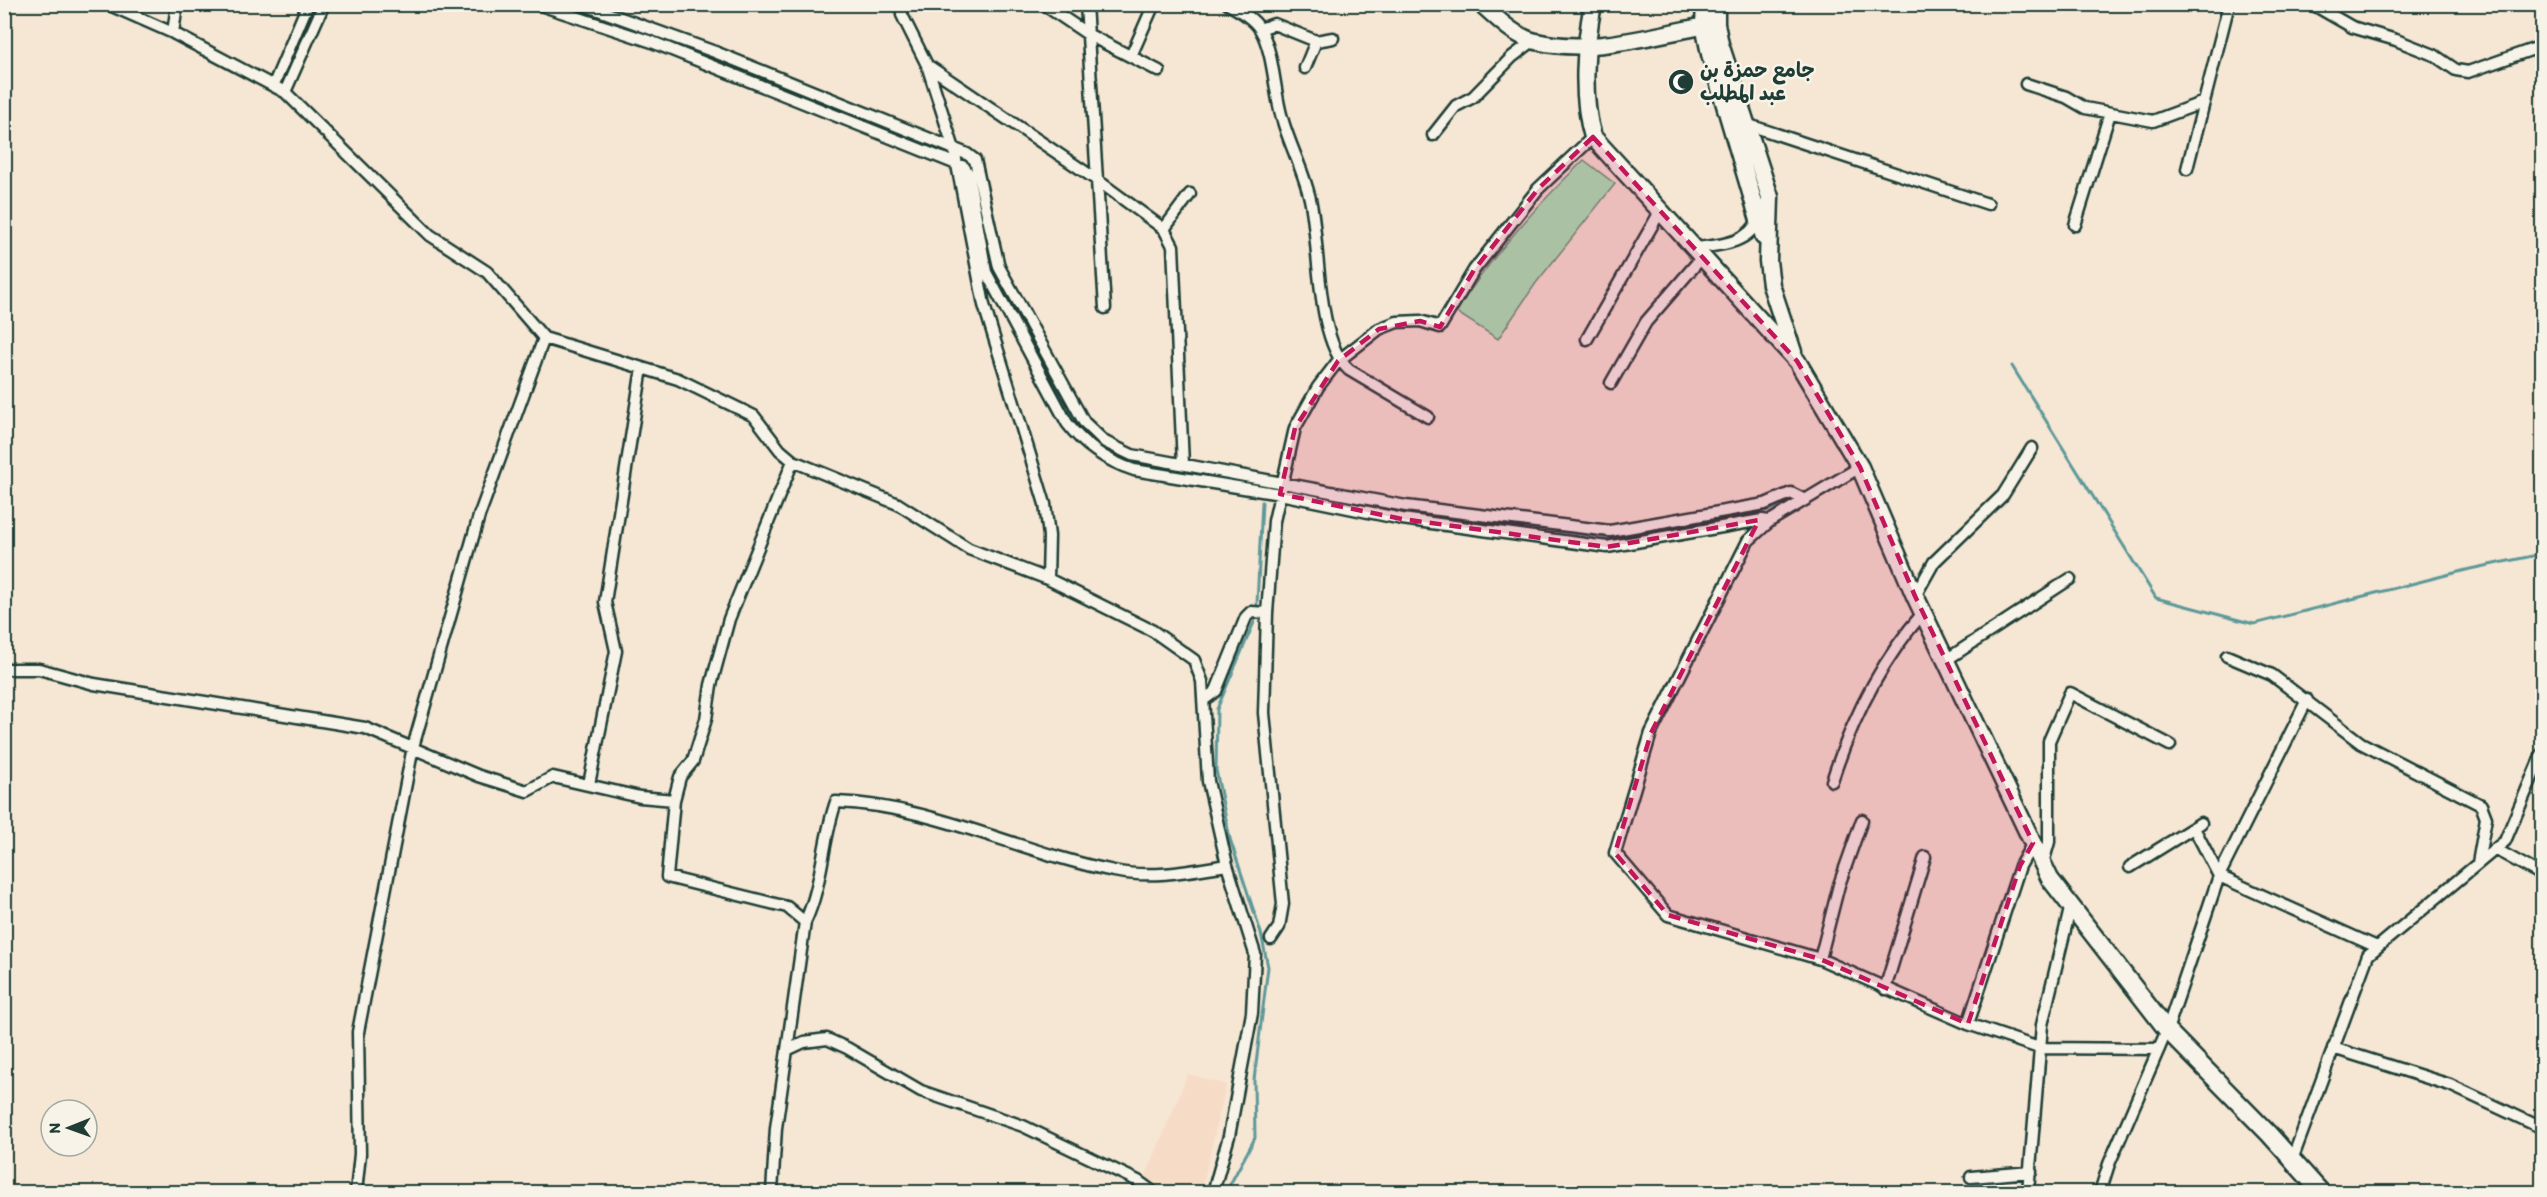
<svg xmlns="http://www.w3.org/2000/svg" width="2547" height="1197" font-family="Itim,'Playpen Sans Arabic',sans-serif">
	<rect width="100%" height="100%" fill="#f6e6d4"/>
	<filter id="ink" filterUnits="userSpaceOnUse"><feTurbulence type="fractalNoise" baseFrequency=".0167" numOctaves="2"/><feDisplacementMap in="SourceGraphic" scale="12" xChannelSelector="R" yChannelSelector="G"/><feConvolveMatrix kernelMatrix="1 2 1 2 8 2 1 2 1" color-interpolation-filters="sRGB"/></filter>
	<g filter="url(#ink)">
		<!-- built -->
		<path fill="#f6dcc6" d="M 1188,1074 L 1226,1085 L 1201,1192 L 1163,1192 L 1145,1178 Z"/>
		<!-- green -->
		<path fill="#a6ebb7" stroke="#629476" stroke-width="1.5" d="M 1584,160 L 1615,184 L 1536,283 L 1498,339 L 1456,312 C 1492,255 1535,207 1584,160 Z"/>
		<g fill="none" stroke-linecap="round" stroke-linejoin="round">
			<!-- stream -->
			<path stroke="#5d9999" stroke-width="3" d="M 561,4 L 643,33
				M 664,40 L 946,153
				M 285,75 L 316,4
				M 968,162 L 972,170
				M 989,262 L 1067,409 L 1089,437 L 1100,447 L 1130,462 L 1217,476
				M 2012,366 L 2156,598 L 2254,624 L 2470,569 L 2542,554
				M 1376,506 L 1615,539 L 1770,510 L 1781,505
				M 1257,604 L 1262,502
				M 1226,1192 L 1255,1138 L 1254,1080 L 1268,967 L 1261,933 L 1230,839 L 1216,770 L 1217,709 L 1255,620"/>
			<!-- minor casing -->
			<g stroke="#1f3d34" stroke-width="15">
				<path id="minor" d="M 107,4 L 173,33 L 285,92 L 430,235 L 487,272 L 544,338 L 479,516 L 413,747 L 358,1032 L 360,1154 L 356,1192
					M 537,4 L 652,42 L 964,167 L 968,173 L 986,272 L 1067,423 C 1084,446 1107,461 1134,470 L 1280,494 L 1402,519 L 1607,547 L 1762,520 L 1770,521
					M 582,4 L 715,52 L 967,154 L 975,160 L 999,267 L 1084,422 L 1105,442 L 1132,455 L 1406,506 L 1610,531 L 1765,504 L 1791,493 L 1805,500
					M 902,4 L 902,15 L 927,65 L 954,149 L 984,305 L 1045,504 L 1049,536 L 1048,579 L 1153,631 L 1194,660 L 1202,681 L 1208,781 L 1227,865 L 1255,954 L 1252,1013 L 1229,1136 L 1213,1192
					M 1043,4 L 1089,35 L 1159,71
					M 1086,4 L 1105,308
					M 1228,4 C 1240,11 1253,18 1260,29 C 1274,52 1274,92 1282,118 C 1290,147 1306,175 1311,204 C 1320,248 1316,340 1349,370 L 1428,417
					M 2312,4 L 2352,27 L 2396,40 L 2434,55 L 2456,70 L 2468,72 L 2542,46
					M 1260,29 L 1274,24 L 1316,41 L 1333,38
					M 173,33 L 177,4
					M 1131,56 L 1154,4
					M 927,65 L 1097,180 L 1164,229 L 1173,246 L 1183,464
					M 1305,68 L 1316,41
					M 274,84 L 308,4
					M 2026,84 L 2066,97 L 2085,108 L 2153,121 L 2204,102
					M 285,92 L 324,4
					M 1746,124 L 1988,204
					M 1433,135 L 1456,106 L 1473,97 L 1512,57 L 1533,41
					M 2187,169 L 2229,4
					M 2075,225 L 2110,113
					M 1164,229 L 1190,194
					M 1696,248 C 1720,245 1749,244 1759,218
					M 544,338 L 678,379 L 754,416 L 780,450 L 793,461 L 898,504 L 969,549 L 1048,579
					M 1587,339 L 1661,210
					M 1611,383 L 1646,322 L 1703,256
					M 1860,467 L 1770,521 L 1748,541 L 1651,733 L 1615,853 L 1668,915 L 1820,959 L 1968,1024 L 2039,1048 L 2159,1049
					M 1915,596 L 1934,562 L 2003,495 L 2032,448
					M 2227,656 L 2272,675 L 2361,743 L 2481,805 L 2486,818 L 2478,863
					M 1946,660 L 2070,579
					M 4,669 L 39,669 L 94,684 L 365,728 L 479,776 L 527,791 L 553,777 L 640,797 L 674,800 L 667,877 L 787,907 L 805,922 L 776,1128 L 772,1192
					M 1205,699 L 1216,691 L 1246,617 L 1251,612 L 1267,613
					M 1832,781 C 1852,719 1880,662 1923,613
					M 589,784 L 616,651 L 605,602 L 642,368
					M 674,800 L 680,777 L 693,761 L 706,719 L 711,685 L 729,619 L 793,461
					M 2194,828 L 2219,876 L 2377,947
					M 2495,849 L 2542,875
					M 2043,863 L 2049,842 L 2049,741 L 2070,693 L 2170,745
					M 2130,867 L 2201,823
					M 805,922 C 823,884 822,841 836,802 C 932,805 1021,853 1114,871 C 1152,879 1190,871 1227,865
					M 1271,939 L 1279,927 L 1283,904 L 1264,713 L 1267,613 L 1274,521 L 1295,428 L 1318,387 L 1338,361 L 1379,329 L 1397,322 L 1420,321 L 1440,327 L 1474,270 L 1538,189 L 1593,137
					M 1820,959 L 1839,885 L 1862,820
					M 1885,989 L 1925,857
					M 1968,1024 L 2020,866 L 2033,843
					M 2333,1048 L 2450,1085 L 2542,1128
					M 789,1049 L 804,1042 L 827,1039 L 847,1048 L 921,1091 L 1023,1126 L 1138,1181 L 1153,1192
					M 2292,1160 L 2368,955 L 2505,841 L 2542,754
					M 1971,1177 L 2031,1172
					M 2028,1192 L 2042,1025 L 2071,905
					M 2100,1192 L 2109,1164 L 2167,1030 L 2219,876 L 2307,700"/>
			</g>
			<!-- secondary casing -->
			<g stroke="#1f3d34" stroke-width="20">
				<path id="secondary" d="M 1481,4 C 1497,18 1514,36 1534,41 C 1595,56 1656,33 1716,24"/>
			</g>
			<!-- primary casing -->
			<g stroke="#1f3d34" stroke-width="21">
				<path id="primary" d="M 1593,4 C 1585,45 1581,97 1593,137 L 1797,361 L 1860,467 L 1915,596 L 2050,879 L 2167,1030 L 2269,1134 L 2321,1192
					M 1705,4 L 1704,25 L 1710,54 L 1764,237
					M 1716,4 L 1716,24 L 1720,44 L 1770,197 L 1768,261 L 1771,285 L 1793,352"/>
			</g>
			<!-- minor -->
			<use href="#minor" stroke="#f7f3e8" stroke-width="10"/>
			<!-- secondary -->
			<use href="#secondary" stroke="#f7f3e8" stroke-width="15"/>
			<!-- primary -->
			<use href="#primary" stroke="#f7f3e8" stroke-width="16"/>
		</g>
	</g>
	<!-- marked area -->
	<path fill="#c2185b" fill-opacity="0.2" stroke="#c2185b" stroke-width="4.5" stroke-dasharray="12 8" stroke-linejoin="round" d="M 1593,137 L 1797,361 L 1860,467 L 1915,596 L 2033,843 L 2020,866 L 1968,1024 L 1820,959 L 1668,915 L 1615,853 L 1651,733 L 1759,520 L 1607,547 L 1402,519 L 1280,494 L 1295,428 L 1338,361 L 1379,329 L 1420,321 L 1440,327 L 1474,270 L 1538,189 Z"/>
	<!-- icons -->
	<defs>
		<g id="mosque-disc" transform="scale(1.35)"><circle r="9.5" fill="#1f3d34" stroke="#f7f3e8"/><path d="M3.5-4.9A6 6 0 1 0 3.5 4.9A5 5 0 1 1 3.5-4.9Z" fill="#fff"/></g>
	</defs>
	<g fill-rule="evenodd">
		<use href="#mosque-disc" x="1681" y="82"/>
	</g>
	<g text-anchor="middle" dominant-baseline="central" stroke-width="5" stroke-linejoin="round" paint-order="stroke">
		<!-- poi labels -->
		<g font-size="20" font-weight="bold" fill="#1f3d34" stroke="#f7f3e8" text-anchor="start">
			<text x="1700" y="70">جامع حمزة بن<tspan x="1700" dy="23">عبد المطلب</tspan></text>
		</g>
	</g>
	<!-- margin -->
	<rect width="2547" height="1197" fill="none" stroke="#f7f3e8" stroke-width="24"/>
	<rect x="12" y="12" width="2523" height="1173" fill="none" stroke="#1f3d34" stroke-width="2" filter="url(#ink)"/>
	<!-- north arrow -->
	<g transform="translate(69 1128) rotate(269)"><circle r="28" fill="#f7f3e8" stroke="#a1aaa0" stroke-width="1.5"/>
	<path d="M0-4.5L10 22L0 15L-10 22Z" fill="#1f3d34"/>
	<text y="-9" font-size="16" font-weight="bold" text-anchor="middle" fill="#1f3d34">N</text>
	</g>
</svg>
